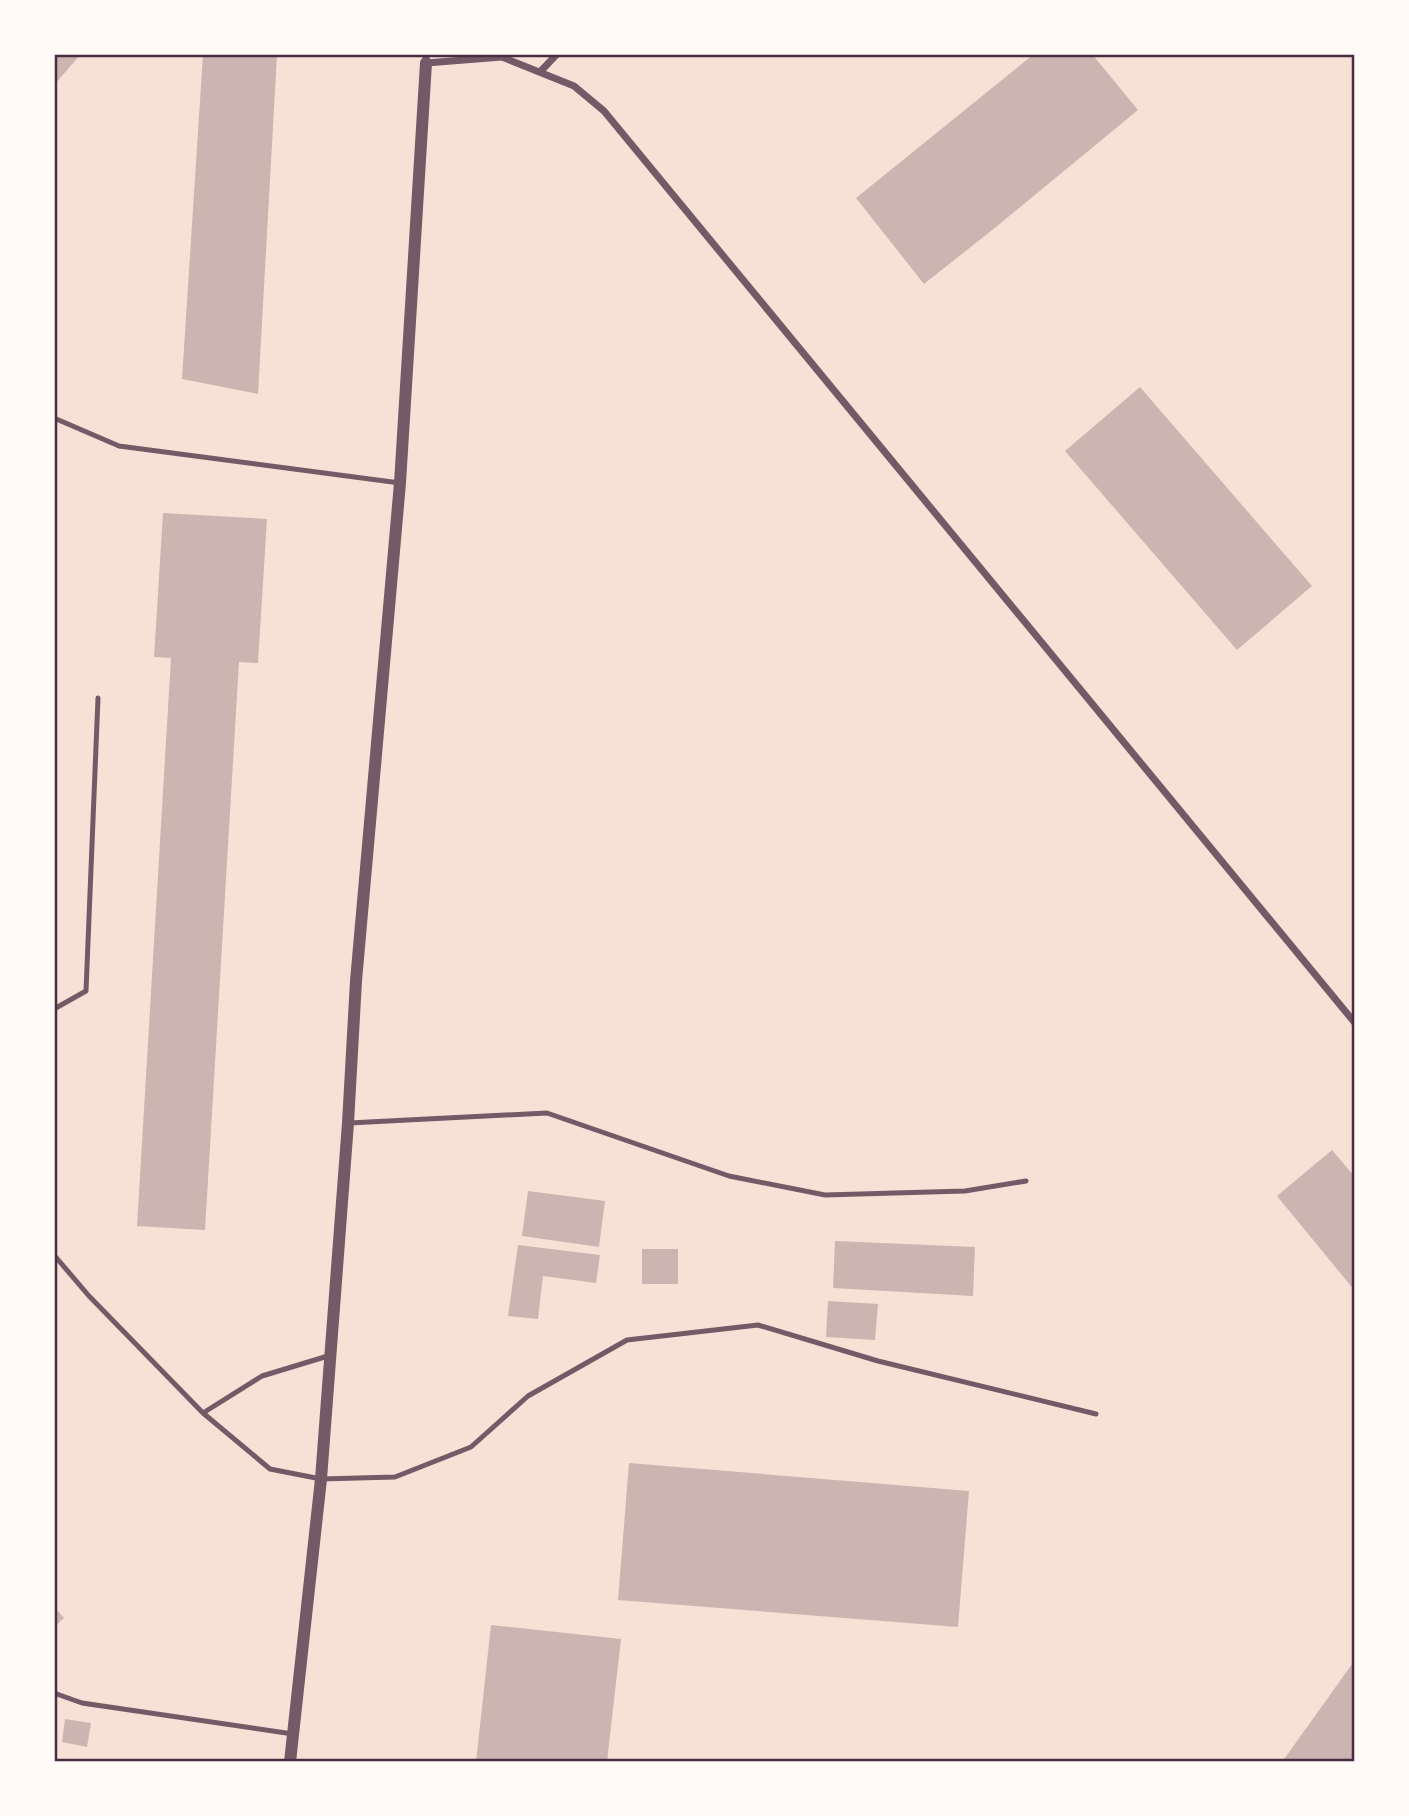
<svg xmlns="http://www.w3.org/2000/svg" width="1409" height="1816" font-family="Commissioner,sans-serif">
	<rect width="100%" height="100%" fill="#f7e1d7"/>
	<!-- building -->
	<path fill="#ccb4b1" d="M 54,54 L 81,54 L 54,85 Z
		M 203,54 L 277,55 L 258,394 L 182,379 Z
		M 1034,54 L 1092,54 L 1138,110 L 996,227 L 924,284 L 856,198 Z
		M 1140,387 L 1312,586 L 1237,650 L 1065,451 Z
		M 163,513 L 267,519 L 258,663 L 239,662 L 205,1230 L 137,1226 L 171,658 L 154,657 Z
		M 1332,1150 L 1355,1177 L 1355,1291 L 1277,1196 Z
		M 528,1191 L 605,1201 L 599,1247 L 522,1236 Z
		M 835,1241 L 975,1247 L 973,1296 L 833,1288 Z
		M 518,1245 L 600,1255 L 596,1283 L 543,1276 L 538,1319 L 508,1316 Z
		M 642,1249 L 678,1249 L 678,1284 L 642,1284 Z
		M 828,1301 L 878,1304 L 875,1340 L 826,1337 Z
		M 629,1463 L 969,1491 L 958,1627 L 618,1600 Z
		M 54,1607 L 64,1618 L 54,1627 Z
		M 491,1625 L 621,1639 L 607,1762 L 476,1762 Z
		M 1355,1660 L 1355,1762 L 1282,1762 Z
		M 65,1719 L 91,1723 L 87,1747 L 62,1742 Z"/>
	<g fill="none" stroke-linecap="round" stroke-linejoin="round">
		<!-- service -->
		<path stroke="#755966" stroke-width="5" d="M 54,418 L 119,446 L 400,483
			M 54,1009 L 86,991 L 98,698
			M 349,1123 L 547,1113 L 729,1176 L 825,1195 L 965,1191 L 1026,1181
			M 54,1255 L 89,1296 L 203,1413 L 270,1469 L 321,1479 L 395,1477 L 471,1447 L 528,1396 L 627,1340 L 758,1325 L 878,1361 L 1096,1414
			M 203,1413 L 262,1376 L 328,1356
			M 54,1693 L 82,1703 L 293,1734"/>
		<!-- minor -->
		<path stroke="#755966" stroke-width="7" d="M 426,54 L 426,63 L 502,57 L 574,86 L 604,111 L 1355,1023
			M 540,72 L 557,54"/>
		<!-- tertiary -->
		<path stroke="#755966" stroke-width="12" d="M 290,1762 L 321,1479 L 348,1123 L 356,981 L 400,483 L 426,63"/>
	</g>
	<!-- border -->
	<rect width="1409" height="1816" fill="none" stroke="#fffaf5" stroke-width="112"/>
	<rect x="56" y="56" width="1297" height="1704" fill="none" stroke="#4a2c40" stroke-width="2.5"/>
</svg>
